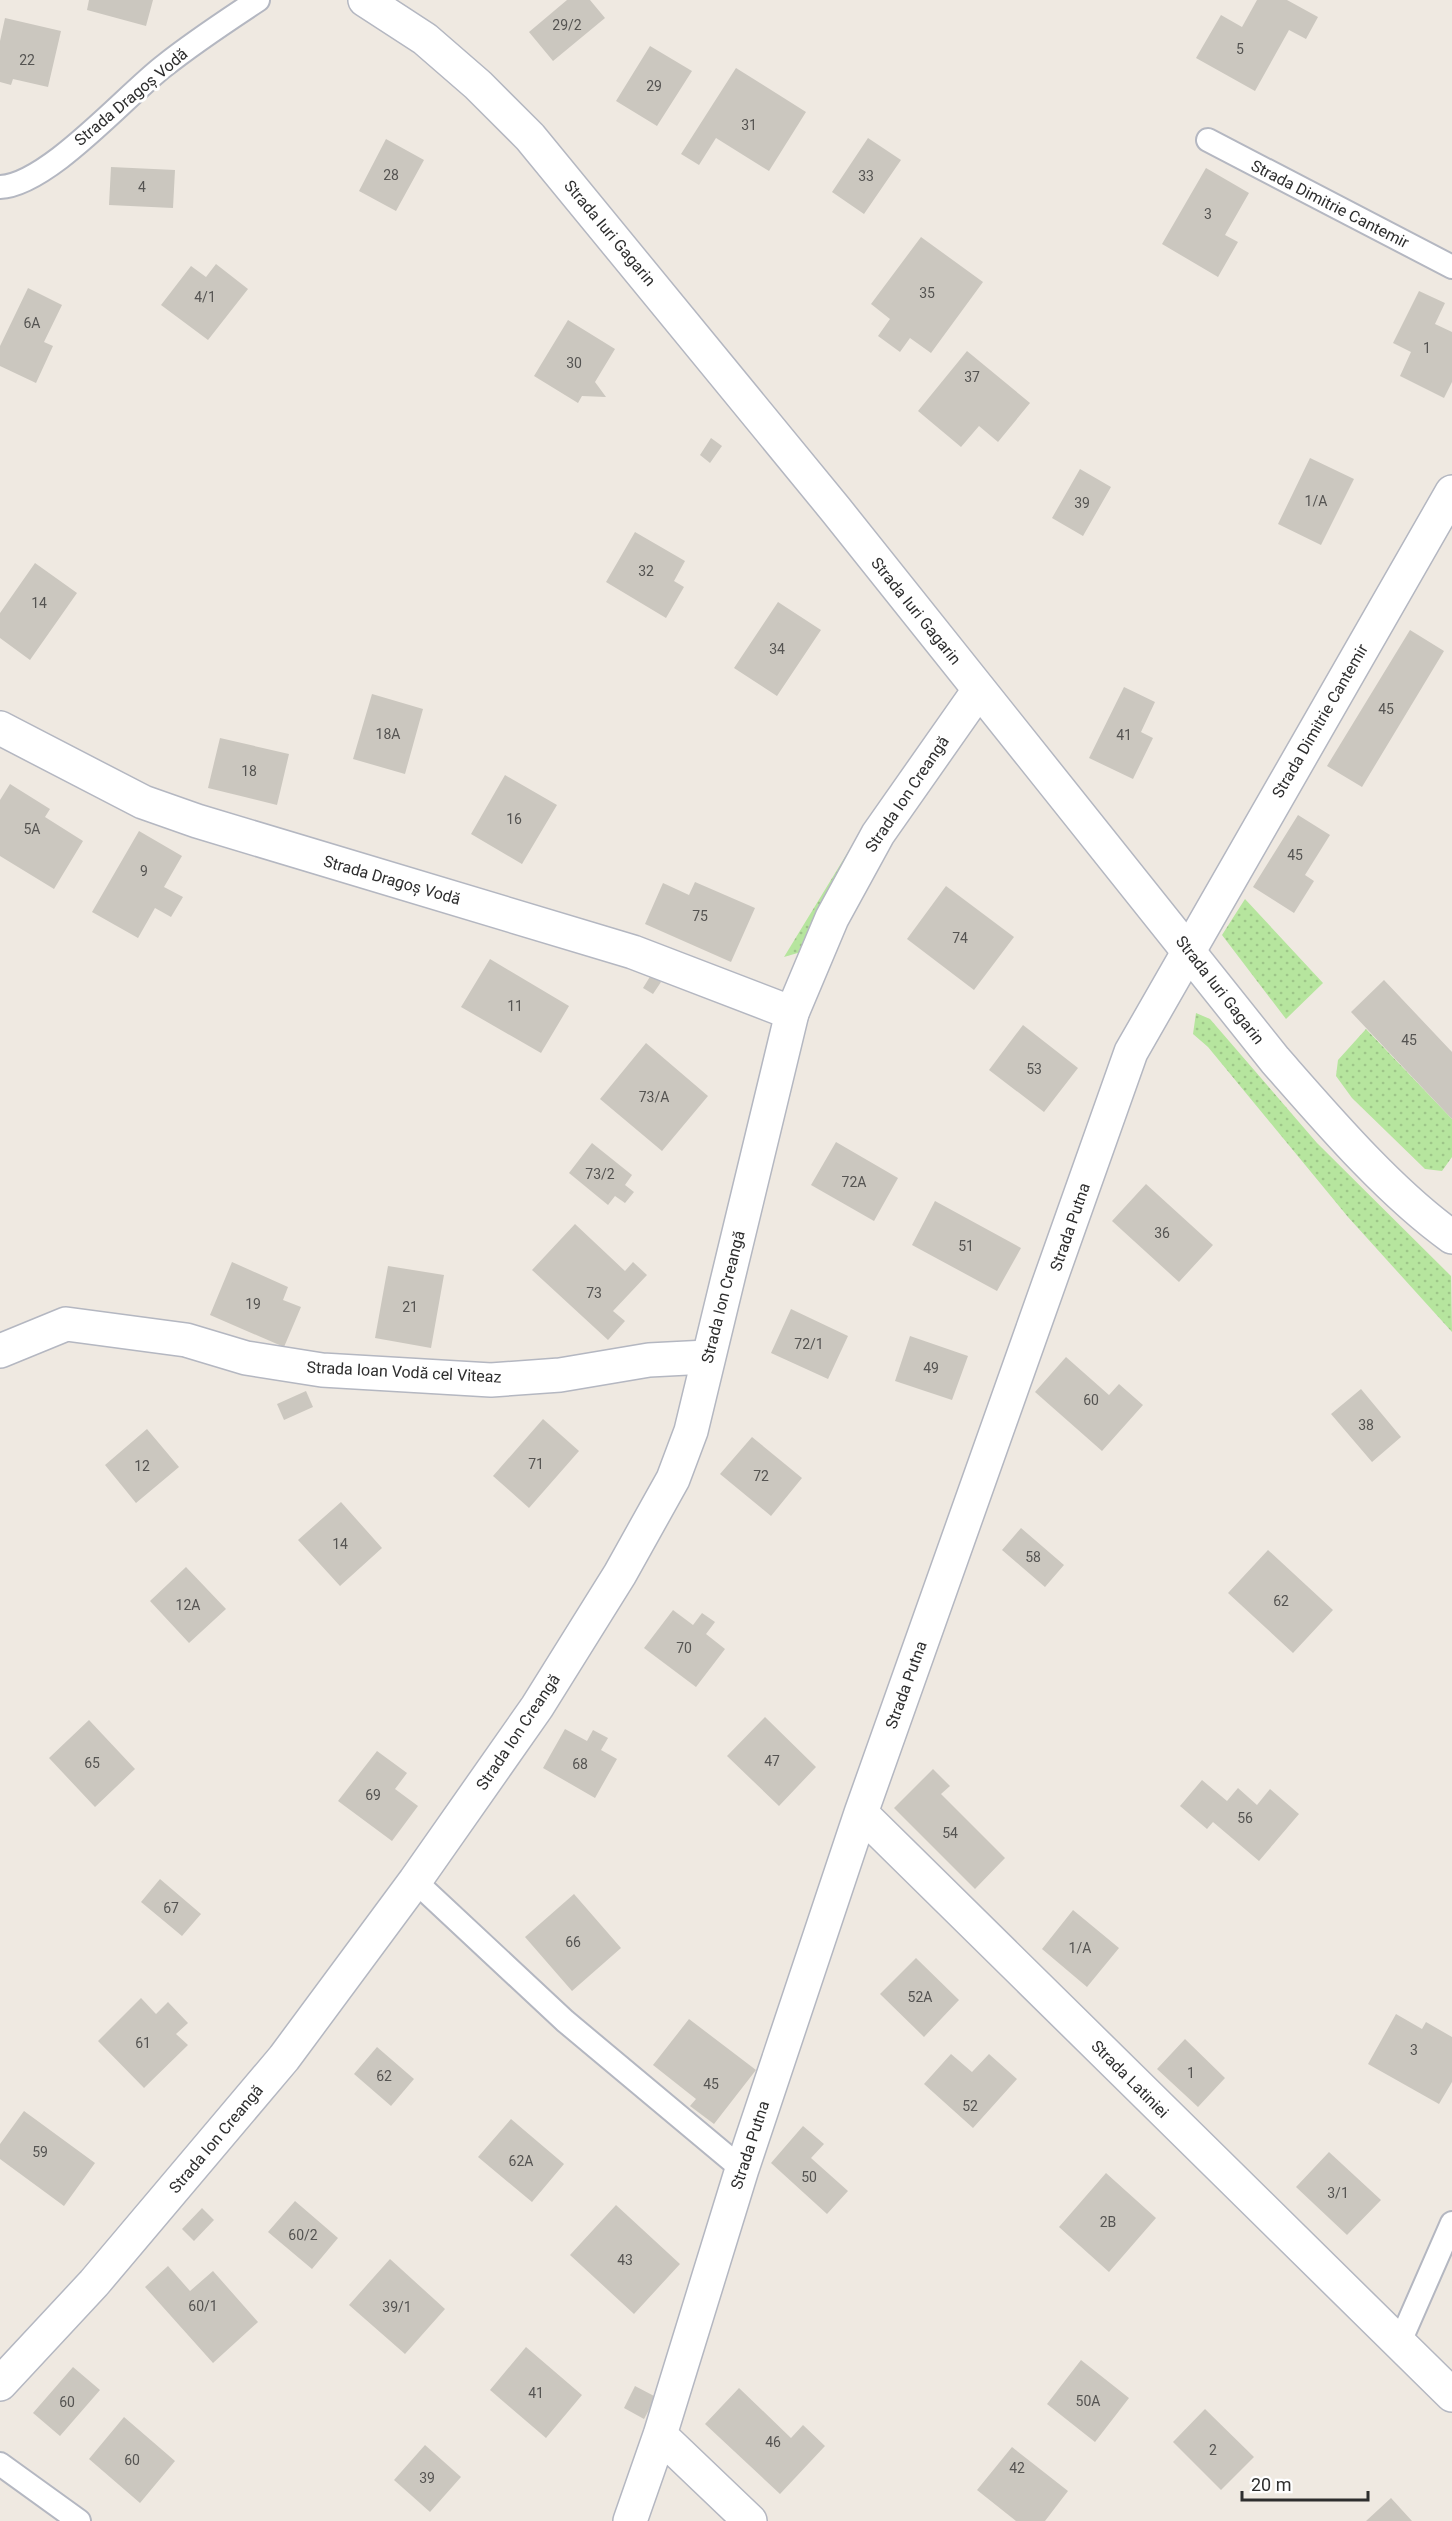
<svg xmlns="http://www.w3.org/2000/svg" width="1452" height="2521" font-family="Roboto,sans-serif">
	<defs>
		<pattern id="garden-dots" width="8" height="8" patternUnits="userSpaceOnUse" patternTransform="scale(1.5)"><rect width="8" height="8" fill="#b6e59e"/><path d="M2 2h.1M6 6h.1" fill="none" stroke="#9dc588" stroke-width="1.8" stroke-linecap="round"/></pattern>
	</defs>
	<rect width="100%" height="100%" fill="#efe9e1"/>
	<!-- garden -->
	<path fill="url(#garden-dots)" d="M 865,824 L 801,952 L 784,957 Z
		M 1245,899 L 1323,983 L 1286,1019 L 1222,935 Z
		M 1196,1013 L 1210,1019 L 1317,1143 L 1451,1276 L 1452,1332 L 1348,1217 L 1208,1047 L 1193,1034 Z
		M 1366,1029 L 1452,1119 L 1452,1157 L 1442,1171 L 1425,1169 L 1352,1098 L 1336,1076 L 1338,1060 Z"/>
	<!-- building -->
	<path fill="#cbc7bf" d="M 89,0 L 153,0 L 146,26 L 87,10 Z
		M 567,0 L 590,0 L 605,18 L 553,61 L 529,32 Z
		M 1257,0 L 1287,0 L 1318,17 L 1306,39 L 1289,30 L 1255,91 L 1196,58 L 1221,15 L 1242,27 Z
		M 5,18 L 61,31 L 48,87 L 13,79 L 11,85 L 0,82 L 0,41 Z
		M 650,46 L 692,71 L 657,126 L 616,101 Z
		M 736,68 L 806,112 L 769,171 L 716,138 L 699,165 L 681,154 Z
		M 868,138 L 901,160 L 864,214 L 832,192 Z
		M 386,139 L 424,160 L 396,211 L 359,191 Z
		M 111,167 L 175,170 L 173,208 L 109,205 Z
		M 1206,168 L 1249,193 L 1225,235 L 1238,242 L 1218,277 L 1162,244 Z
		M 921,237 L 983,282 L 931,353 L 910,338 L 900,352 L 878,336 L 890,319 L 871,304 Z
		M 216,264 L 248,289 L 208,340 L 161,305 L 191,266 L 206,277 Z
		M 28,288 L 62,305 L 44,342 L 53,346 L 36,383 L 0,366 L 0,346 Z
		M 1419,291 L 1445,303 L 1435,324 L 1452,332 L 1452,382 L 1444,398 L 1400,376 L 1411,352 L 1393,343 Z
		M 568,320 L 615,349 L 595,382 L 606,397 L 582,396 L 578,403 L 534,376 Z
		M 967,351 L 1030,403 L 998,442 L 979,426 L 961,447 L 918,411 Z
		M 711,438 L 722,446 L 710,463 L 700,455 Z
		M 1310,458 L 1354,479 L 1321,545 L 1278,524 Z
		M 1080,469 L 1111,487 L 1083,536 L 1052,518 Z
		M 635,532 L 685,561 L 674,581 L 684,587 L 666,618 L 606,582 Z
		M 35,563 L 77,593 L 30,660 L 0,638 L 0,613 Z
		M 778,602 L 821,630 L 777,696 L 734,668 Z
		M 1410,630 L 1444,651 L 1362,787 L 1327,766 Z
		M 1124,687 L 1155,702 L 1141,732 L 1153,738 L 1133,779 L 1089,758 Z
		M 372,694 L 423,709 L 405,774 L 353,759 Z
		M 220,738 L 289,754 L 277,805 L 208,788 Z
		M 505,775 L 557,805 L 522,864 L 471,834 Z
		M 10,784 L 50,809 L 45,817 L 83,841 L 54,889 L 0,856 L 0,800 Z
		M 1298,815 L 1330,835 L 1305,875 L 1314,881 L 1294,913 L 1253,887 Z
		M 139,831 L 182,856 L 164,887 L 183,897 L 171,917 L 155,908 L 138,938 L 92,912 Z
		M 695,882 L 755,908 L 731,962 L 645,924 L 663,883 L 689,895 Z
		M 946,886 L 1014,937 L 974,990 L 907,939 Z
		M 490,959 L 569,1006 L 541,1053 L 461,1007 Z
		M 651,975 L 661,982 L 653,994 L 643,988 Z
		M 1384,980 L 1452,1052 L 1452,1119 L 1351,1012 Z
		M 1023,1025 L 1078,1068 L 1044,1112 L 989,1070 Z
		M 646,1043 L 708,1096 L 662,1151 L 600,1099 Z
		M 836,1142 L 898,1178 L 874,1221 L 811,1185 Z
		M 592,1143 L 632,1175 L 625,1185 L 634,1192 L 625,1203 L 615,1196 L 608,1205 L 569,1173 Z
		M 1146,1184 L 1213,1245 L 1179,1282 L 1112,1221 Z
		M 935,1201 L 1021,1248 L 997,1291 L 912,1245 Z
		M 575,1224 L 625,1271 L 633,1262 L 647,1275 L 613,1311 L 625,1321 L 608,1340 L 532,1270 Z
		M 232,1262 L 288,1287 L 283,1300 L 301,1307 L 284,1347 L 210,1315 Z
		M 388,1266 L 444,1275 L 431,1348 L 375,1338 Z
		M 791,1309 L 848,1336 L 828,1379 L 771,1353 Z
		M 910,1336 L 968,1356 L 952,1400 L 895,1381 Z
		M 1066,1357 L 1109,1395 L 1119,1384 L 1143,1405 L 1102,1451 L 1035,1392 Z
		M 1361,1389 L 1401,1437 L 1372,1462 L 1331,1414 Z
		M 306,1391 L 313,1407 L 284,1420 L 277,1404 Z
		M 543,1419 L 579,1451 L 529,1508 L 493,1476 Z
		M 147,1429 L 179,1467 L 136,1503 L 105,1465 Z
		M 752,1437 L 802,1478 L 771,1516 L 720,1474 Z
		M 341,1502 L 382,1548 L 340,1586 L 298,1540 Z
		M 1021,1528 L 1064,1565 L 1045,1587 L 1002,1550 Z
		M 1268,1550 L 1333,1610 L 1293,1653 L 1228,1593 Z
		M 186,1567 L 226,1609 L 189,1643 L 150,1601 Z
		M 673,1610 L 693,1625 L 702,1613 L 715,1622 L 706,1634 L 725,1649 L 696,1687 L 644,1648 Z
		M 765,1717 L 816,1767 L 779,1806 L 727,1756 Z
		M 89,1720 L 135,1769 L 95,1807 L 49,1758 Z
		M 565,1729 L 587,1741 L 593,1730 L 608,1738 L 601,1750 L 617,1759 L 595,1798 L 543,1768 Z
		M 377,1751 L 407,1773 L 395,1789 L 418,1806 L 392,1841 L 338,1801 Z
		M 933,1769 L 950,1786 L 941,1794 L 1005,1858 L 975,1889 L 894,1808 Z
		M 1202,1780 L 1227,1801 L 1238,1788 L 1257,1805 L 1270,1789 L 1299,1814 L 1259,1861 L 1213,1822 L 1207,1829 L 1180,1806 Z
		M 160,1879 L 201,1914 L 182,1936 L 141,1902 Z
		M 574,1894 L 621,1948 L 572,1991 L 525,1937 Z
		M 1073,1910 L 1119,1948 L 1087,1987 L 1042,1949 Z
		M 916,1958 L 959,2000 L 924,2037 L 880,1994 Z
		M 141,1998 L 156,2014 L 168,2002 L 188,2023 L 176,2034 L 188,2045 L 144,2088 L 98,2041 Z
		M 1396,2014 L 1422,2029 L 1426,2022 L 1452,2037 L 1452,2082 L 1439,2104 L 1368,2064 Z
		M 689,2019 L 756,2070 L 714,2124 L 690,2106 L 696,2099 L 653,2065 Z
		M 1185,2039 L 1225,2078 L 1198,2107 L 1157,2069 Z
		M 377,2047 L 414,2079 L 391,2106 L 354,2074 Z
		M 951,2054 L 972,2072 L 989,2054 L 1017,2079 L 973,2128 L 924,2084 Z
		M 24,2111 L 95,2163 L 64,2206 L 0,2159 L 0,2144 Z
		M 511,2119 L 564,2164 L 532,2202 L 478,2157 Z
		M 803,2126 L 824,2144 L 811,2158 L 848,2191 L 827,2214 L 771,2163 Z
		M 1329,2152 L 1381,2200 L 1347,2235 L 1296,2187 Z
		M 1106,2173 L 1156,2218 L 1109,2272 L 1059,2227 Z
		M 295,2201 L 338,2238 L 312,2269 L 268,2232 Z
		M 616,2205 L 680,2264 L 634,2314 L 570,2255 Z
		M 202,2208 L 214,2220 L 194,2241 L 182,2229 Z
		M 390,2259 L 445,2309 L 405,2354 L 349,2305 Z
		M 168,2266 L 190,2291 L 213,2271 L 258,2322 L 213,2363 L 145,2287 Z
		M 526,2347 L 582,2395 L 546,2438 L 490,2390 Z
		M 1081,2360 L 1129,2398 L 1095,2442 L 1047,2404 Z
		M 73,2367 L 100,2390 L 60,2436 L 33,2413 Z
		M 635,2386 L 656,2397 L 644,2419 L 624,2408 Z
		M 739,2388 L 791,2438 L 803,2425 L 825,2446 L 780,2494 L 705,2424 Z
		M 1205,2409 L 1254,2457 L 1221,2490 L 1173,2442 Z
		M 124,2417 L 175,2461 L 140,2503 L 89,2459 Z
		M 425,2445 L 461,2477 L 430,2512 L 394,2480 Z
		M 1012,2447 L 1068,2491 L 1045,2521 L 1016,2521 L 977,2490 Z
		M 1391,2498 L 1412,2521 L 1366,2521 Z"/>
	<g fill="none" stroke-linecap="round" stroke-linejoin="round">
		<!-- service casing -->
		<g stroke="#b4b7c1" stroke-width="26">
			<path id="service" d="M 1208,140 L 1452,267
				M 0,187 C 48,185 125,96 164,66 C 194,42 226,21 258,0
				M 415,1881 L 565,2021 L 742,2169
				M 1399,2344 L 1452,2223
				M 0,2464 L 79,2521"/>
		</g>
		<!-- minor casing -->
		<g stroke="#b4b7c1" stroke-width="36">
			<path id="minor" d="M 0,728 L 143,802 L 197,821 L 633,952 L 792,1013
				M 0,1351 L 66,1324 L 186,1340 L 246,1358 L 322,1370 L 491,1380 L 560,1375 L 649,1360 L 707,1357
				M 861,1813 L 1452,2395
				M 660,2435 L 750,2521
				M 630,2521 L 660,2435 L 742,2169 L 861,1813 L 1131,1052 L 1452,492"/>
		</g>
		<!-- tertiary casing -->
		<g stroke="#b4b7c1" stroke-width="36">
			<path id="tertiary" d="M 0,2384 L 94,2283 L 284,2058 L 415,1881 L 537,1707 L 620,1574 L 673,1479 L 691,1431 L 792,1013 L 832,918 L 878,834 L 979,690"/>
		</g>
		<!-- secondary casing -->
		<g stroke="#b4b7c1" stroke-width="36">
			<path id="secondary" d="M 365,0 L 425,39 L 478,85 L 530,137 L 836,510 L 1275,1060 C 1326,1118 1389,1192 1452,1237"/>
		</g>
		<!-- service -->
		<use href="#service" stroke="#fff" stroke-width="22"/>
		<!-- minor -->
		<use href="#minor" stroke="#fff" stroke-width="33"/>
		<!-- tertiary -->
		<use href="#tertiary" stroke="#fff" stroke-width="33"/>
		<!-- secondary -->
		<use href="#secondary" stroke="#fff" stroke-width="33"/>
	</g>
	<g text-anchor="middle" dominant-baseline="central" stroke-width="6" stroke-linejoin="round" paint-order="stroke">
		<!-- number labels -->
		<g font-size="14" fill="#555452">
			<text x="567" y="25">29/2</text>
			<text x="1240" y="49">5</text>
			<text x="27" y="60">22</text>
			<text x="654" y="86">29</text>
			<text x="749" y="125">31</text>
			<text x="391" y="175">28</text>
			<text x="866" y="176">33</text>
			<text x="142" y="187">4</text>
			<text x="1208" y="214">3</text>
			<text x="927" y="293">35</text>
			<text x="205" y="297">4/1</text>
			<text x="32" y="323">6A</text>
			<text x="1427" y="348">1</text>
			<text x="574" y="363">30</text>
			<text x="972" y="377">37</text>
			<text x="1316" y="501">1/A</text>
			<text x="1082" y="503">39</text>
			<text x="646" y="571">32</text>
			<text x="39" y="603">14</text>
			<text x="777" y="649">34</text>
			<text x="1386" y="709">45</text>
			<text x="388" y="734">18A</text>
			<text x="1124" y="735">41</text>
			<text x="249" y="771">18</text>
			<text x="514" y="819">16</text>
			<text x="32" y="829">5A</text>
			<text x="1295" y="855">45</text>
			<text x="144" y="871">9</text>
			<text x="700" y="916">75</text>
			<text x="960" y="938">74</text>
			<text x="515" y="1006">11</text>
			<text x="1409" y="1040">45</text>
			<text x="1034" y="1069">53</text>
			<text x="654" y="1097">73/A</text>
			<text x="600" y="1174">73/2</text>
			<text x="854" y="1182">72A</text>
			<text x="1162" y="1233">36</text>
			<text x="966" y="1246">51</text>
			<text x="594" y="1293">73</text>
			<text x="253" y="1304">19</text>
			<text x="410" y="1307">21</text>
			<text x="809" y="1344">72/1</text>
			<text x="931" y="1368">49</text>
			<text x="1091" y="1400">60</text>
			<text x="1366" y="1425">38</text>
			<text x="536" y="1464">71</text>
			<text x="142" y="1466">12</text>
			<text x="761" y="1476">72</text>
			<text x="340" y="1544">14</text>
			<text x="1033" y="1557">58</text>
			<text x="1281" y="1601">62</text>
			<text x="188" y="1605">12A</text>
			<text x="684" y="1648">70</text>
			<text x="772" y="1761">47</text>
			<text x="92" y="1763">65</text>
			<text x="580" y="1764">68</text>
			<text x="373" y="1795">69</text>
			<text x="1245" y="1818">56</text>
			<text x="950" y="1833">54</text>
			<text x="171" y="1908">67</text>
			<text x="573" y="1942">66</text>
			<text x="1080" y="1948">1/A</text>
			<text x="920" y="1997">52A</text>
			<text x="143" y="2043">61</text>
			<text x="1414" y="2050">3</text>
			<text x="1191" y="2073">1</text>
			<text x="384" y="2076">62</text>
			<text x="711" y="2084">45</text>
			<text x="970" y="2106">52</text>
			<text x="40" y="2152">59</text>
			<text x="521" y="2161">62A</text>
			<text x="809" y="2177">50</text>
			<text x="1338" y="2193">3/1</text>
			<text x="1108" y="2222">2B</text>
			<text x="303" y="2235">60/2</text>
			<text x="625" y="2260">43</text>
			<text x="203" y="2306">60/1</text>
			<text x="397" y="2307">39/1</text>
			<text x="536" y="2393">41</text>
			<text x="1088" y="2401">50A</text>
			<text x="67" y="2402">60</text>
			<text x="773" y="2442">46</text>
			<text x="1213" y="2450">2</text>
			<text x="132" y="2460">60</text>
			<text x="1017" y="2468">42</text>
			<text x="427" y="2478">39</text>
		</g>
		<!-- street labels -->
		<g font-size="16" fill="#2e2e2e" stroke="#fff">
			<text transform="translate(131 97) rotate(-40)">Strada Dragoș Vodă</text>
			<text transform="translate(1330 204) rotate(27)">Strada Dimitrie Cantemir</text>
			<text transform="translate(610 233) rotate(50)">Strada Iuri Gagarin</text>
			<text transform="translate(916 611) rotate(51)">Strada Iuri Gagarin</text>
			<text transform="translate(1320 721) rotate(-60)">Strada Dimitrie Cantemir</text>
			<text transform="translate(907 794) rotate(-56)">Strada Ion Creangă</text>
			<text transform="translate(392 880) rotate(16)">Strada Dragoș Vodă</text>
			<text transform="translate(1220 990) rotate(52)">Strada Iuri Gagarin</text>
			<text transform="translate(1070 1227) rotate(-71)">Strada Putna</text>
			<text transform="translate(723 1297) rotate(-76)">Strada Ion Creangă</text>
			<text transform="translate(404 1372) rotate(3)">Strada Ioan Vodă cel Viteaz</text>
			<text transform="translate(906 1685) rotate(-70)">Strada Putna</text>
			<text transform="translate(518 1732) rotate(-56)">Strada Ion Creangă</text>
			<text transform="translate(1130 2079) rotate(45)">Strada Latiniei</text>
			<text transform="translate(216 2139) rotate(-50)">Strada Ion Creangă</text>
			<text transform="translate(750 2145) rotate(-72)">Strada Putna</text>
		</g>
	</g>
	<!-- scale -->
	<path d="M1242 2491v9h126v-9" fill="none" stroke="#2e2e2e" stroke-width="3"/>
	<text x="1251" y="2491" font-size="18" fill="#2e2e2e" stroke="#ffffff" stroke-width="4.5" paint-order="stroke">20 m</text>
</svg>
